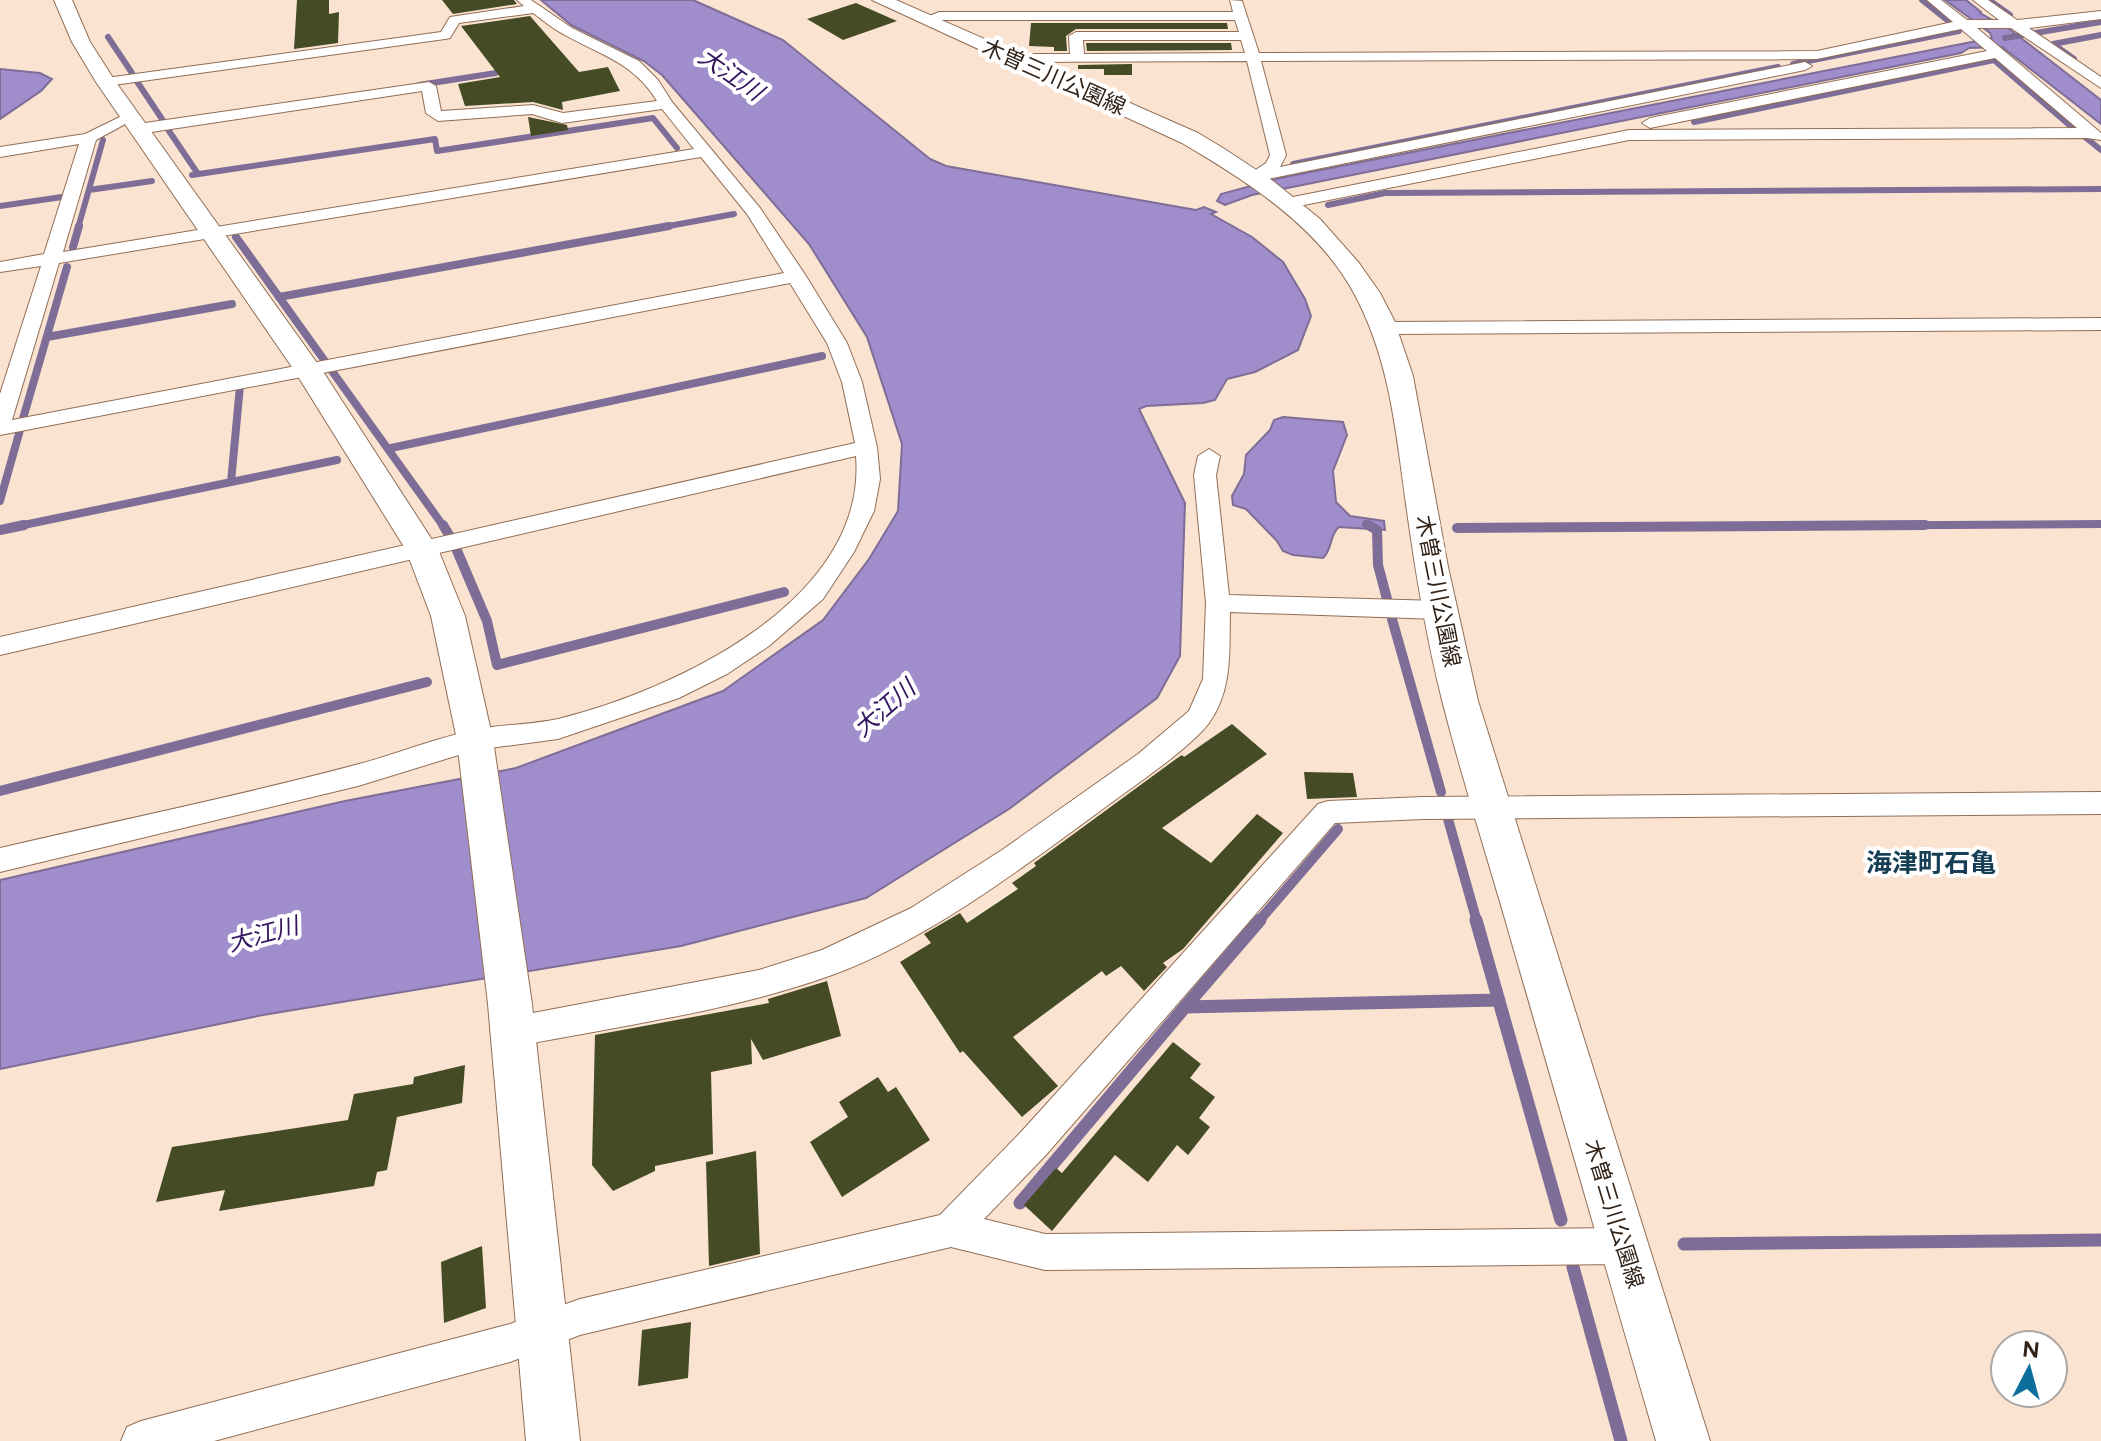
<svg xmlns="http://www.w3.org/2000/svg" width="2101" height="1441" font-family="Figtree,'Noto Sans JP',sans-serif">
	<rect width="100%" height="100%" fill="#fbe3d2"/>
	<!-- water -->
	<path fill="#9f8dcc" stroke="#7e6d96" stroke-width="2" d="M 541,0 L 693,0 L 783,40 L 930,159 L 946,166 L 1196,210 L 1204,207 L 1216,212 L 1211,214 L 1252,237 L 1283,262 L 1305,299 L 1311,316 L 1298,350 L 1255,372 L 1227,379 L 1215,400 L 1203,403 L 1146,406 L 1139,409 L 1185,503 L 1180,656 L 1157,698 L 1009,809 L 866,898 L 681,946 L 263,1015 L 0,1069 L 0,880 L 345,801 L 516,768 L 723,691 L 823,620 L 869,559 L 898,511 L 902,444 L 867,337 L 809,244 L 662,75 L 644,61 L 571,25 Z
		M 1945,0 L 1966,0 L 1981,12 L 1980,13 L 2012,31 L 2101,100 L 2101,124 L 2002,47 L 1969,48 L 1961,53 L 1252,195 L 1225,205 L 1217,201 L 1221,194 L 1280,178 L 1992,38 L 1990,33 Z
		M 0,69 L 40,73 L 52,79 L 41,91 L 0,119 Z
		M 1283,417 L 1343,422 L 1347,435 L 1333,471 L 1336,502 L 1350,516 L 1384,521 L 1385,530 L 1339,527 C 1329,535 1333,549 1323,558 L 1293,555 L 1283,551 L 1277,541 L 1246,509 L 1233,505 L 1232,496 L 1244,474 L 1246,455 L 1270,430 L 1274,420 Z"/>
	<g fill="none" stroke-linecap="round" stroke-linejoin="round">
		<!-- stream-far3 -->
		<path stroke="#7e6d96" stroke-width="6" d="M 1922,0 L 1952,24
			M 1989,0 L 2010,15
			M 108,37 L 132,73
			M 2005,38 L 2101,22
			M 2074,59 L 2053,44 L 2101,35
			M 1793,64 L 1959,31
			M 136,80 L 164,122
			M 419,85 L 496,73
			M 1694,122 L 1994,60 L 2074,129
			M 167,128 L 198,174
			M 2085,137 L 2101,150
			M 1293,164 L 1778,67
			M 192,175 L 435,139 L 437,151 L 653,118 L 677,148
			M 89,190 L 152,181
			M 1328,205 L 1385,193 L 2101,189
			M 0,206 L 62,197
			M 78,228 L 103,140
			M 658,228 L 734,214"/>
		<!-- stream-far2 -->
		<path stroke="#7e6d96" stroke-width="8" d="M 236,237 L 327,364
			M 73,247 L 79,226
			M 279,297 L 669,226
			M 47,337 L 232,304
			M 332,371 L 444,527
			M 22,422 L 67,267
			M 391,448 L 822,356
			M 231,482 L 240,386
			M 0,501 L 20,430
			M 1366,524 L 1372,527
			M 14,527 L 337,460
			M 1603,527 L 2101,524"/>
		<!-- stream-far1 -->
		<path stroke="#7e6d96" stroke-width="10" d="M 443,525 L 451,538
			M 1368,525 L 1377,530 L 1378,565 L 1387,599
			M 1457,528 L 1925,525
			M 0,530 L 24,525
			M 455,546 L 487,621 L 497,665 L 784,592
			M 1392,619 L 1441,792
			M 0,791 L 427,682
			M 1448,819 L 1477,922
			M 1258,922 L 1338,829"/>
		<!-- stream -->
		<path stroke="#7e6d96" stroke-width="13" d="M 1260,920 L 1185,1007 L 1499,1000
			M 1476,920 L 1561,1220
			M 1020,1203 L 1185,1007
			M 1684,1244 L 2101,1240
			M 1573,1267 L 1621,1441"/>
	</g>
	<!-- building -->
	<path fill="#444b25" d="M 297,0 L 329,0 L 329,14 L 339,12 L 338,43 L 294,49 Z
		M 442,0 L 514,0 L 517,4 L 453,14 Z
		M 856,3 L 897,21 L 843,40 L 807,19 Z
		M 530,16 L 579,72 L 608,67 L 620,91 L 562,102 L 563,110 L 533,102 L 465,106 L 458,84 L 500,77 L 461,26 Z
		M 1031,23 L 1227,23 L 1228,29 L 1076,29 L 1066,36 L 1067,51 L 1054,51 L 1054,47 L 1029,46 Z
		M 1086,43 L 1231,43 L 1232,50 L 1087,51 Z
		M 1132,64 L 1132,75 L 1104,75 L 1104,69 L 1078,69 L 1078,65 Z
		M 528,117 L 567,125 L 568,130 L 531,136 Z
		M 1232,724 L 1267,754 L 1162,828 L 1211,863 L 1257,814 L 1283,833 L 1183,949 L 1163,963 L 1167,967 L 1144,991 L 1121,966 L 1106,976 L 1102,971 L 1013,1037 L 1058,1086 L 1022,1117 L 963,1051 L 960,1053 L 900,962 L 931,943 L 924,934 L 960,913 L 967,923 L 1018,889 L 1012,883 L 1036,866 L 1034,863 L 1176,759 L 1182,755 L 1184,757 Z
		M 1304,772 L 1353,773 L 1357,797 L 1307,799 Z
		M 827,981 L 841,1036 L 763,1060 L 751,1039 L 752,1064 L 711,1072 L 713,1154 L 655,1166 L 655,1171 L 613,1191 L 592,1165 L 595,1035 L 769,1003 L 768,999 Z
		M 1173,1042 L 1201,1064 L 1190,1078 L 1215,1097 L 1199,1118 L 1210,1127 L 1188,1155 L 1177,1145 L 1148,1182 L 1115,1155 L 1052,1231 L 1024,1205 L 1056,1168 L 1062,1173 Z
		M 465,1065 L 462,1103 L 397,1117 L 387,1170 L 377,1172 L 374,1186 L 219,1211 L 225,1190 L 156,1202 L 172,1147 L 348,1120 L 354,1094 L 413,1084 L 414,1077 Z
		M 878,1077 L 888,1092 L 896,1087 L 930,1140 L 842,1197 L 810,1142 L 848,1117 L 839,1102 Z
		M 756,1151 L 760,1254 L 709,1266 L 706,1162 Z
		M 482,1246 L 486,1308 L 444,1323 L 441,1262 Z
		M 691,1322 L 688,1378 L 638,1386 L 642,1330 Z"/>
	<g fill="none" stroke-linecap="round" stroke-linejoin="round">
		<!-- street casing -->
		<g stroke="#916e55" stroke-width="2">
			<path id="street" d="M 517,0 L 531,0 L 572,28 L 639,61 L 658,80 L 672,102 L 760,208 L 806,276 L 847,343 L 862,382 L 877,447 L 880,479 L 874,511 L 854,552 L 823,599 L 769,646 L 727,674 L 679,698 L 558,739 L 475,750 L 358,786 L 0,872 L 0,848 C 119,820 240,796 359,764 C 397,754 435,738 475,730 C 502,724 531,725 558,719 C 675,690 868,600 856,456 L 0,655 L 0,637 L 855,443 L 842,382 L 827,343 L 790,283 L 0,435 L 0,394 L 41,266 L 0,272 L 0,262 L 44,254 L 79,144 L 0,157 L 0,147 L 85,134 L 130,112 L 138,117 L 96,140 L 63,252 L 694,149 L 662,109 L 562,123 L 532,114 L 438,121 L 426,113 L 422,91 L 138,134 L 130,129 L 138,124 L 429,82 L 436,86 L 441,111 L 533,105 L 563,113 L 657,101 C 633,62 602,56 565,35 C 553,29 543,20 533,13 L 459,23 L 450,38 L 445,39 L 106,86 L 99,82 L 106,78 L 441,32 L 450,17 L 524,6 ZM 701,157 L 747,214 L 784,273 L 12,420 L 59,263 Z
				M 1230,0 L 1242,1 L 1259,53 L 1817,51 L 1953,22 L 1927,0 L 1941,0 L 1967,20 L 1999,20 L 1973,0 L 1988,0 L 2017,20 L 2101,11 L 2101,19 L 2029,28 L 2101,77 L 2101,88 L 2011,28 L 1977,28 L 2101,133 L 2101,140 L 2087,138 L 1629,140 L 1289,208 L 1283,207 L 1281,203 L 1283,199 L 1629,130 L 2077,128 L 1995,58 L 1650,128 L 1642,123 L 1650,118 L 1987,51 L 1961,29 L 1817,59 L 1261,61 L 1286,155 L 1280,167 L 1805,62 L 1812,66 L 1805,70 L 1253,182 L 1245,177 L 1266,163 L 1270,155 L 1247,61 L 1011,62 L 1004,58 L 1011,54 L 1070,54 L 1069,36 L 1076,32 L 1239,32 L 1235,20 L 940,20 L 927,24 L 920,20 L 939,12 L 1233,12 ZM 1083,40 L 1241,40 L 1245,53 L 1084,54 Z
				M 2101,318 L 2101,330 L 1385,334 L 1376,328 L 1385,322 Z
				M 1209,449 L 1220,456 L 1216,475 L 1229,595 L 1439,601 L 1447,604 L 1451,610 L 1447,616 L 1439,619 L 1230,612 C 1229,650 1233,690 1209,723 C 1191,747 1141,781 1115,800 C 1030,862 931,939 832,975 C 729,1012 618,1026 512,1047 L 501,1043 L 496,1032 L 501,1021 L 512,1017 L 759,970 L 822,950 L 911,908 L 1002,850 L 1138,754 L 1189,711 L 1203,679 L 1206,603 L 1194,475 L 1198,456 Z
				M 2101,792 L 2101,814 L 1423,819 L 1335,823 L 1045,1156 L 984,1219 L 1045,1234 L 1623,1228 L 1636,1233 L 1641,1246 L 1636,1259 L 1623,1264 L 1045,1270 L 951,1247 L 580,1335 L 510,1362 L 214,1441 L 121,1441 L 127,1427 L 141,1421 L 510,1324 L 580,1299 L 940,1215 L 1021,1132 L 1318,804 L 1328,801 L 1423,797 Z"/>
		</g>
		<!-- secondary casing -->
		<g stroke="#916e55" stroke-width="2">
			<path id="secondary" d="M 54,0 L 72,0 L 90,42 L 115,81 L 322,370 L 438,549 L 465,616 L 493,740 L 532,1004 L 580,1441 L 526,1441 L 488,1004 L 457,740 L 431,616 L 406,550 L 294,370 L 96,82 L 72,42 Z
				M 872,0 L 896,0 L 1198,133 L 1223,148 L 1273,181 L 1320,219 L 1359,263 L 1380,293 L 1394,320 L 1413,376 L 1448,567 L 1478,701 L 1710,1441 L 1656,1441 C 1608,1276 1561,1112 1513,947 C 1490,865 1463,783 1442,700 C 1426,636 1415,570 1406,504 C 1396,433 1390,362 1356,297 C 1320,227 1248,182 1182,143 Z"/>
		</g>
		<!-- street -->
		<use href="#street" fill="#fff" fill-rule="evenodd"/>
		<!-- secondary -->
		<use href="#secondary" fill="#fff" fill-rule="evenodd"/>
	</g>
	<g text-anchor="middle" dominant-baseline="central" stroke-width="8" stroke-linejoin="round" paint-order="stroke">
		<!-- street labels -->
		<g font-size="22" fill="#322319" stroke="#fff">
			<text transform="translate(1054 77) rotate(24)">木曽三川公園線</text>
			<text transform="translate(1438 591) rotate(79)">木曽三川公園線</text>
			<text transform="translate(1614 1214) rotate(73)">木曽三川公園線</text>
		</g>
		<!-- water labels -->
		<g font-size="24" font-style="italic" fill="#32135e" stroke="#fff">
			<text transform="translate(731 74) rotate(35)">大江川</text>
			<text transform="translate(884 708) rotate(-41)">大江川</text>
			<text transform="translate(263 934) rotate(-15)">大江川</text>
		</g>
		<!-- quarter labels -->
		<g font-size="26" font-weight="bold" fill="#163e55" stroke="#fff">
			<text x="1931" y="863">海津町石亀</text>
		</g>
	</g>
	<!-- north arrow -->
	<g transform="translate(2029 1369) rotate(6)"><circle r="38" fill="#ffffff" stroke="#ada7a3" stroke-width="2"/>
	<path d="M0-6L14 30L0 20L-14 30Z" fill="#0b6e9c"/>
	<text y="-12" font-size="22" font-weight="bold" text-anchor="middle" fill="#322319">N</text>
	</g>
</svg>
